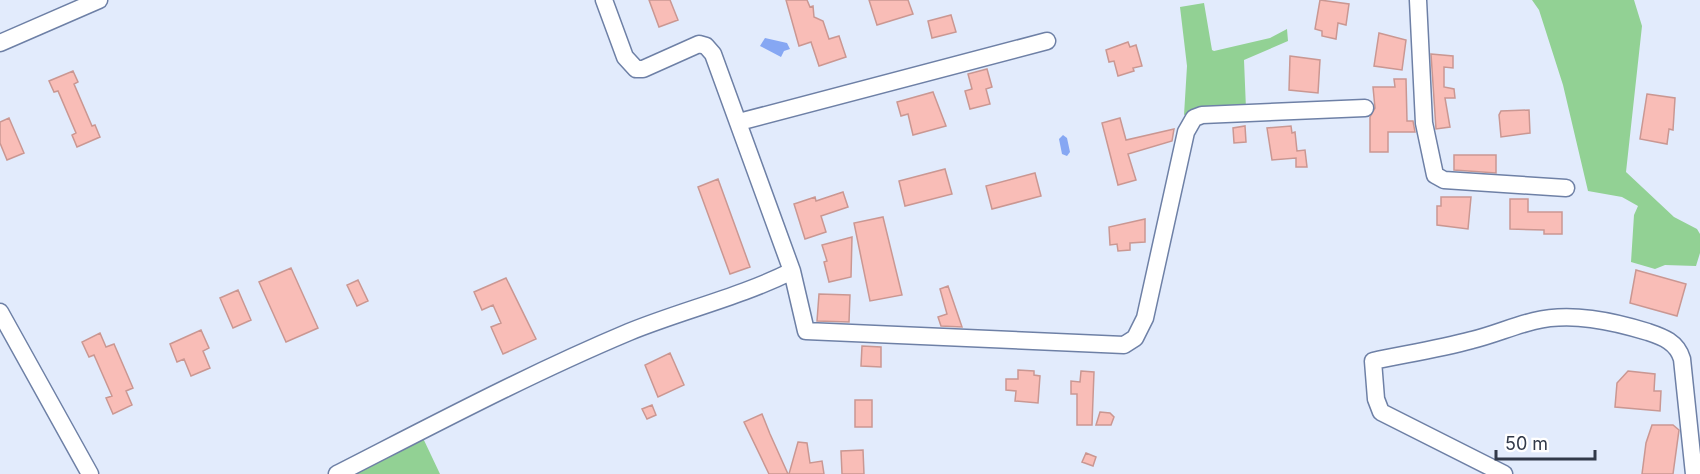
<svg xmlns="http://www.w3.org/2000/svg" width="1700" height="474" font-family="Inter,sans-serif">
	<rect width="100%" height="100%" fill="#e2ebfc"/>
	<!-- green -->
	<path fill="#92d194" d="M 1532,0 L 1634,0 L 1642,26 L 1626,172 L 1674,217 L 1697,229 L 1700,234 L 1700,253 L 1696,266 L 1665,265 L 1655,269 L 1631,262 L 1634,215 L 1638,206 L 1622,197 L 1588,191 L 1563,85 L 1539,10 Z
		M 1204,3 L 1212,50 L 1214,51 L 1270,38 L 1287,29 L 1288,41 L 1244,60 L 1246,109 L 1202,109 L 1184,115 L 1187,66 L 1180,7 Z
		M 422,436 L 440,474 L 350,474 Z"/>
	<!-- water -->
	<path fill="#86a7f3" d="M 765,38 L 787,43 L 790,49 L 784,51 L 781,57 L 760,46 Z
		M 1063,135 L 1067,138 L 1070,152 L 1067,156 L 1062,154 L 1059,139 Z"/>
	<!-- building -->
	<path fill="#f9bdb7" stroke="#ca9792" stroke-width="1.5" d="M 649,0 L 670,0 L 678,20 L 659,27 Z
		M 786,0 L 807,0 L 810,7 L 813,6 L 814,17 L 823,21 L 829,39 L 839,36 L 846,57 L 819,66 L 811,42 L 799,46 Z
		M 869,0 L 908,0 L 913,14 L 877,25 Z
		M 1320,0 L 1349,4 L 1346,25 L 1338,23 L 1336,39 L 1322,36 L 1322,31 L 1315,29 Z
		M 951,15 L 956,32 L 932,38 L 928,21 Z
		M 1379,33 L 1406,40 L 1402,70 L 1374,66 Z
		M 1128,42 L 1130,47 L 1136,45 L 1142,66 L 1133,68 L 1134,71 L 1118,76 L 1114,61 L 1109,62 L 1106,50 Z
		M 1431,54 L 1453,56 L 1453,68 L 1444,67 L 1444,87 L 1454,89 L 1455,98 L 1445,98 L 1450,127 L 1436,129 Z
		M 1290,56 L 1320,60 L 1318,93 L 1289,90 Z
		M 987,69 L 992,87 L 986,89 L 990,104 L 970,109 L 965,91 L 972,89 L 968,74 Z
		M 73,71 L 78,82 L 74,84 L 92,126 L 95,125 L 100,137 L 77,147 L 72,135 L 76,133 L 58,91 L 54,92 L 49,81 Z
		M 1394,79 L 1406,79 L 1407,121 L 1413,121 L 1415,132 L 1388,132 L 1388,152 L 1370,152 L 1370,117 L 1375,108 L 1373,87 L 1395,87 Z
		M 933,92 L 946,126 L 913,135 L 908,114 L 901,116 L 897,102 Z
		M 1647,94 L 1675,98 L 1673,130 L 1669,129 L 1667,144 L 1640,139 Z
		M 1529,110 L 1530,133 L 1501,137 L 1499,115 L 1501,111 Z
		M 9,118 L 24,153 L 7,160 L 0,143 L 0,122 Z
		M 1120,118 L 1126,140 L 1174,129 L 1172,141 L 1128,154 L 1136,180 L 1118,185 L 1102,123 Z
		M 1245,126 L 1246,142 L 1234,143 L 1233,128 Z
		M 1291,126 L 1292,133 L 1295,132 L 1297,151 L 1305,150 L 1307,167 L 1296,167 L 1296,158 L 1272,160 L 1267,128 Z
		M 1454,155 L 1496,155 L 1496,173 L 1454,170 Z
		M 945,169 L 952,194 L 905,206 L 899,181 Z
		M 1035,173 L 1041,196 L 992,209 L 986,186 Z
		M 718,179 L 750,267 L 730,274 L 698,187 Z
		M 843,192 L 848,207 L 821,216 L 826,232 L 805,239 L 794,204 L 815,197 L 816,201 Z
		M 1441,197 L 1471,197 L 1468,229 L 1437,225 L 1437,206 L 1441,206 Z
		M 1510,199 L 1528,199 L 1528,212 L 1562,212 L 1562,234 L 1544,234 L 1544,230 L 1510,229 Z
		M 883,217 L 902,295 L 870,301 L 854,223 Z
		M 1145,219 L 1145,242 L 1130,243 L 1130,250 L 1118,251 L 1117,244 L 1110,245 L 1109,227 Z
		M 852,237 L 851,277 L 829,282 L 824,262 L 827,261 L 822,245 Z
		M 291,268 L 318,328 L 286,342 L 259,282 Z
		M 1636,270 L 1686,284 L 1677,316 L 1630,303 Z
		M 506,278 L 536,339 L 503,354 L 491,327 L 501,323 L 493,305 L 482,310 L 474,292 Z
		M 358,280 L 368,301 L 357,306 L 347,285 Z
		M 948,286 L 962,327 L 941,326 L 938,317 L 947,314 L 940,289 Z
		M 238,290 L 251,320 L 233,328 L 220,298 Z
		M 819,294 L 850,295 L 849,322 L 817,321 Z
		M 201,330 L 209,348 L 203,351 L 210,368 L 191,376 L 184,359 L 177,362 L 170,344 Z
		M 100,333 L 106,347 L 114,344 L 133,388 L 126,391 L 132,405 L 113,414 L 106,398 L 112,396 L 94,355 L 89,357 L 82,342 Z
		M 862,346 L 881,347 L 881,367 L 861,366 Z
		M 670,353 L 684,385 L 658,397 L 645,365 Z
		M 1018,370 L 1034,371 L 1034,375 L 1040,376 L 1038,403 L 1015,401 L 1016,391 L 1006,390 L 1006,379 L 1018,379 Z
		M 1081,371 L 1094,372 L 1092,425 L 1077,425 L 1077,394 L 1071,394 L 1071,381 L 1080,382 Z
		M 1628,371 L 1655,374 L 1654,391 L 1661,391 L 1660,411 L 1615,407 L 1617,383 Z
		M 855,400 L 872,400 L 872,427 L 855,427 Z
		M 652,405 L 656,415 L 647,419 L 642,409 Z
		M 1100,412 L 1110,413 L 1114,417 L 1111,425 L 1096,425 Z
		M 762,414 L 770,434 L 788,474 L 769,474 L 744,422 Z
		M 1652,425 L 1673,425 L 1679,430 L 1673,474 L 1642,474 L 1646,443 Z
		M 798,442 L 807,443 L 810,463 L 822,461 L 824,474 L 789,474 Z
		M 863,450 L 864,474 L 842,474 L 841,451 Z
		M 1086,453 L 1096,457 L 1093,466 L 1082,462 Z"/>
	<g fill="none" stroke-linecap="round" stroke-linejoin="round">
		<!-- minor casing -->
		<g stroke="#6e80a6" stroke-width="19">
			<path id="minor" d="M 604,0 L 625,57 L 636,69 L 643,69 L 699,44 L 706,46 L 713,54 L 792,271 L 806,331 L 1124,345 L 1135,338 L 1145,318 L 1186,132 L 1194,118 L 1202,115 L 1365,108
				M 1418,0 L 1424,123 L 1435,175 L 1444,180 L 1566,188
				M 0,43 L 99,0
				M 739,122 L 1047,41
				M 0,312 L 90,474
				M 337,474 C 433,425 529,374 629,332 C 683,310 740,297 792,271
				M 1504,474 L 1381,412 L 1376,399 L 1373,361 C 1406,354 1439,349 1472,340 C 1493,335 1513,326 1534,321 C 1571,312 1612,321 1648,332 C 1663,337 1677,342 1682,359 L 1694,474"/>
		</g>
		<!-- minor -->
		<use href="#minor" stroke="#fff" stroke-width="16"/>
	</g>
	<!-- scale -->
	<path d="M1496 450v9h99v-9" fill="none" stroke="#313949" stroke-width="3"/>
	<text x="1505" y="450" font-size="18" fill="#313949" stroke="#ffffff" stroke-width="4.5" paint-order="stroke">50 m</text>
</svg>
